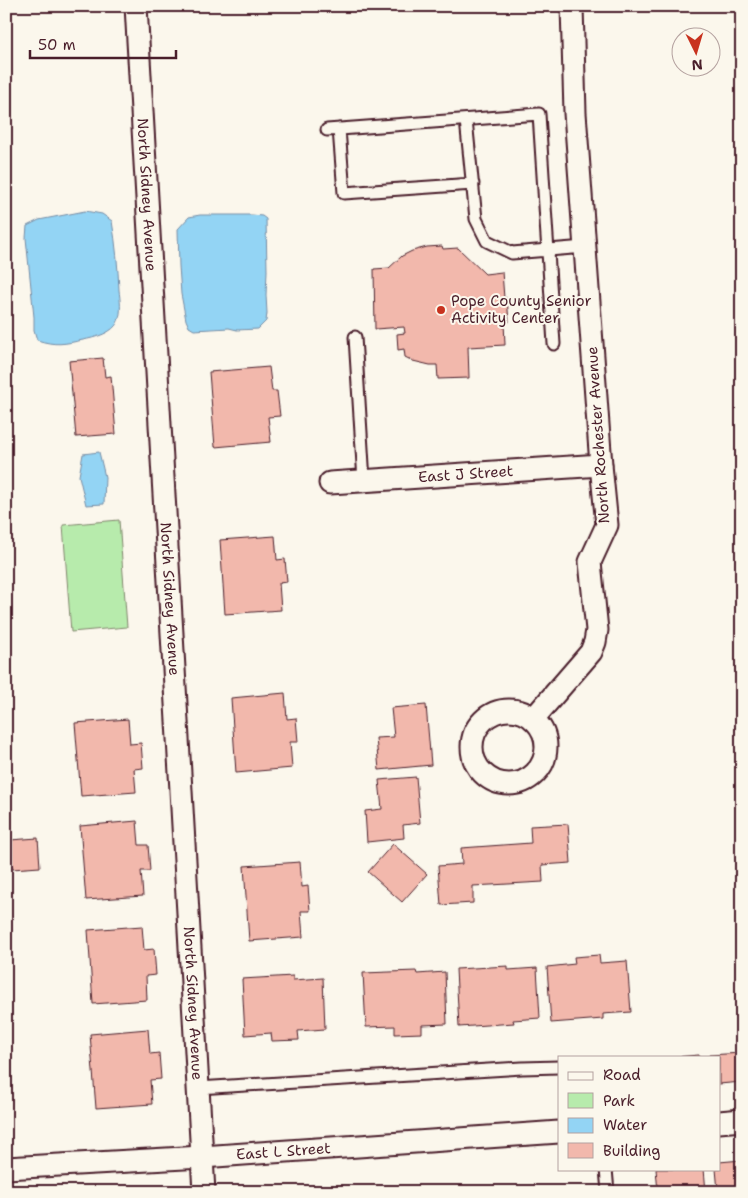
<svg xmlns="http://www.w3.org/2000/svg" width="748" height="1198" font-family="'Shantell Sans',sans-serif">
	<rect width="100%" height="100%" fill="#fbf7ec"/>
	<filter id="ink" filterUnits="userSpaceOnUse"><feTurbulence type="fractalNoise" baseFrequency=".02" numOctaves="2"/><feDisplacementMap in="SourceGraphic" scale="10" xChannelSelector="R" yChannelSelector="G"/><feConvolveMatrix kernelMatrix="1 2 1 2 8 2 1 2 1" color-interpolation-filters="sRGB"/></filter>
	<g filter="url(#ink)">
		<!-- green -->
		<path fill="#b7ebac" stroke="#80856c" d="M 119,520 L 127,627 L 71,632 L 63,525 Z"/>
		<!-- water -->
		<path fill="#93d4f4" stroke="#768ca4" d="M 85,211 L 102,214 L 112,221 C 116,244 118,267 119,290 C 120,299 122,312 118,321 C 114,333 94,338 83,340 C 64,344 56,346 37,340 L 34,330 L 34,317 L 26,238 L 27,226 L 39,220 Z
			M 200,215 L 252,215 L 262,216 L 266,219 L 267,271 L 266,295 L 267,313 L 266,321 L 258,329 L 237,330 L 229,328 L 194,330 L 189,327 L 186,320 L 181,294 L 179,266 L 178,229 L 189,217 Z
			M 99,452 L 105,477 L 104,504 L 86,505 L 79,476 L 83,454 Z"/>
		<!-- building -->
		<path fill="#f2b8ac" stroke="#4a1f2b" d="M 442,246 L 443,249 L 458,248 L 485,274 L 502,272 L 504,298 L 507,298 L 509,322 L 504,322 L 505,345 L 468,347 L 469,378 L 438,379 L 437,365 L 430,365 L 413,361 L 405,357 L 404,349 L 398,350 L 397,334 L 405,333 L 404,327 L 375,329 L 374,269 L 389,268 L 402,256 L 412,251 L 427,247 Z
			M 103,358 L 105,377 L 111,376 L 116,434 L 76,437 L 69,361 Z
			M 269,367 L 272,391 L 277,391 L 280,416 L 268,417 L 271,442 L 215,447 L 209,372 Z
			M 275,536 L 277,560 L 285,559 L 287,582 L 279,583 L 281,610 L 225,614 L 220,540 Z
			M 285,693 L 287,719 L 296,718 L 298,742 L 290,742 L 292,768 L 236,773 L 231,698 Z
			M 426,705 L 431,765 L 379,770 L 376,738 L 394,737 L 391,708 Z
			M 128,719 L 130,744 L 141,743 L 143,768 L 134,769 L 136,792 L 81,796 L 75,723 Z
			M 416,777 L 420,823 L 403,825 L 404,838 L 367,842 L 365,811 L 382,809 L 379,780 Z
			M 137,821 L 139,845 L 148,845 L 150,871 L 141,871 L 143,896 L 86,900 L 80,826 Z
			M 568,824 L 571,863 L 542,865 L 543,882 L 473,886 L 473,903 L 441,905 L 438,866 L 462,864 L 461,848 L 531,843 L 530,826 Z
			M 38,838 L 40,867 L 12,869 L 10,840 Z
			M 393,844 L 427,874 L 402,902 L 368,872 Z
			M 300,862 L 302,887 L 308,886 L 310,911 L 301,911 L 303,937 L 249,941 L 244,866 Z
			M 142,926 L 144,950 L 154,949 L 156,975 L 146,976 L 147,1000 L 93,1004 L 88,930 Z
			M 599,955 L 600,963 L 627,961 L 631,1012 L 603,1014 L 603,1019 L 551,1023 L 547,967 L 575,964 L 574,957 Z
			M 508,966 L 508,970 L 537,968 L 540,1018 L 513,1020 L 514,1023 L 459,1027 L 456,969 Z
			M 416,971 L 417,974 L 445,972 L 447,1024 L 422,1025 L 422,1033 L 395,1034 L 395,1026 L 366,1027 L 363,973 Z
			M 293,976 L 293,980 L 323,978 L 325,1029 L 298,1031 L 299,1040 L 272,1041 L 271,1033 L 245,1035 L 242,979 Z
			M 148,1029 L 150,1054 L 159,1053 L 161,1079 L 150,1080 L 152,1104 L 96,1108 L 90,1034 Z
			M 742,1053 L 742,1082 L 719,1084 L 719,1057 L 709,1057 L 709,1055 Z
			M 699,1055 L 699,1057 L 675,1057 Z
			M 742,1160 L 742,1189 L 718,1191 L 716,1169 L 719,1169 L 719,1162 Z
			M 656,1169 L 704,1169 L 706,1192 L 658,1192 Z"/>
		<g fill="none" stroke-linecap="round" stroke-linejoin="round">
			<!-- service casing -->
			<g stroke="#4a1f2b" stroke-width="15">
				<path id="service" d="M 466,120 L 476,219 L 487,241 L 512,253 L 585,247
					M 339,129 L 344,193 L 473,184
					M 327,130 L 539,114 L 554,344
					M 355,337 L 364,481
					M 198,1088 L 522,1068 L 559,1067
					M 606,1169 L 608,1192"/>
			</g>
			<!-- minor casing -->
			<g stroke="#4a1f2b" stroke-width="25">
				<g id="minor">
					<path id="s1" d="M 136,6 L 204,1192"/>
					<path id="s2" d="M 330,483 L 601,465"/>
					<circle cx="509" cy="747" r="37"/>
					<path d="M 533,719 L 591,652 L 595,642 L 597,630 L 590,562 L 607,525 L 601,465 L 575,113 L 572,6"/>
					<path d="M 719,1122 L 742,1120"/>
					<path id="s3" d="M 6,1168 L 202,1157 L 559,1132"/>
				</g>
			</g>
			<!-- service -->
			<use href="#service" stroke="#fbf7ec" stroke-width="11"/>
			<!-- minor -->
			<use href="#minor" stroke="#fbf7ec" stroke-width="21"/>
		</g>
	</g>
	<!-- markers -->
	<circle fill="#c8321e" stroke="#fbf7ec" stroke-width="2" cx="441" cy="310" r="5"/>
	<g text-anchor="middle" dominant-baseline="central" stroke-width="4" stroke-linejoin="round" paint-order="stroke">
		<!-- street labels -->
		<g font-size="15" fill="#4a1f2b" stroke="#fbf7ec">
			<text stroke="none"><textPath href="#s1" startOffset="189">North Sidney Avenue</textPath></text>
			<text transform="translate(598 435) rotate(-94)">North Rochester Avenue</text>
			<text stroke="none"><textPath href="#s2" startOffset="136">East J Street</textPath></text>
			<text stroke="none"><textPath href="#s1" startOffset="594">North Sidney Avenue</textPath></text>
			<text stroke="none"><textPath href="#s1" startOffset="999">North Sidney Avenue</textPath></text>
			<text stroke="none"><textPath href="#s3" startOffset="278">East L Street</textPath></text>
		</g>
		<!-- poi labels -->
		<g font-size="15" fill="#4a1f2b" stroke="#fbf7ec" text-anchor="start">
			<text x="451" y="301">Pope County Senior<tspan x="451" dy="17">Activity Center</tspan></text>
		</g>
	</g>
	<!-- margin -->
	<rect width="748" height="1198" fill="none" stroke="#fbf7ec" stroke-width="25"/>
	<rect x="12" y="12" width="723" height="1173" fill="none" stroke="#4a1f2b" stroke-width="2" filter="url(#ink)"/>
	<!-- legend -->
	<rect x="558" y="1056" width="162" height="115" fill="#fbf7ec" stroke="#b4a19f"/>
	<rect x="568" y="1072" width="25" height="8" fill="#fbf7ec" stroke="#b4a19f"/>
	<text x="603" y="1080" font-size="15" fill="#4a1f2b">Road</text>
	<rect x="568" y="1093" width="25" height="15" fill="#b7ebac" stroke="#b4a19f"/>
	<text x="603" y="1106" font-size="15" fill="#4a1f2b">Park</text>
	<rect x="568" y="1118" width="25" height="15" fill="#93d4f4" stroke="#b4a19f"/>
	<text x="603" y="1130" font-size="15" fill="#4a1f2b">Water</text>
	<rect x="568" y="1143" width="25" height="15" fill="#f2b8ac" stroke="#b4a19f"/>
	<text x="603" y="1156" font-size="15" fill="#4a1f2b">Building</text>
	<!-- north arrow -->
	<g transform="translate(696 52) rotate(175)"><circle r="24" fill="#fbf7ec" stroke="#b4a19f"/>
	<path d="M0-4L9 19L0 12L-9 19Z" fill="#c8321e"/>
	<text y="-8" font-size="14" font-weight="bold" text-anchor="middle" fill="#4a1f2b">N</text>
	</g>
	<!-- scale -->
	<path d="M30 50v8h146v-8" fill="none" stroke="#4a1f2b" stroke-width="2.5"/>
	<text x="38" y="50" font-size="15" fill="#4a1f2b" stroke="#fbf7ec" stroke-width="4" paint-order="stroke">50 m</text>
</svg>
